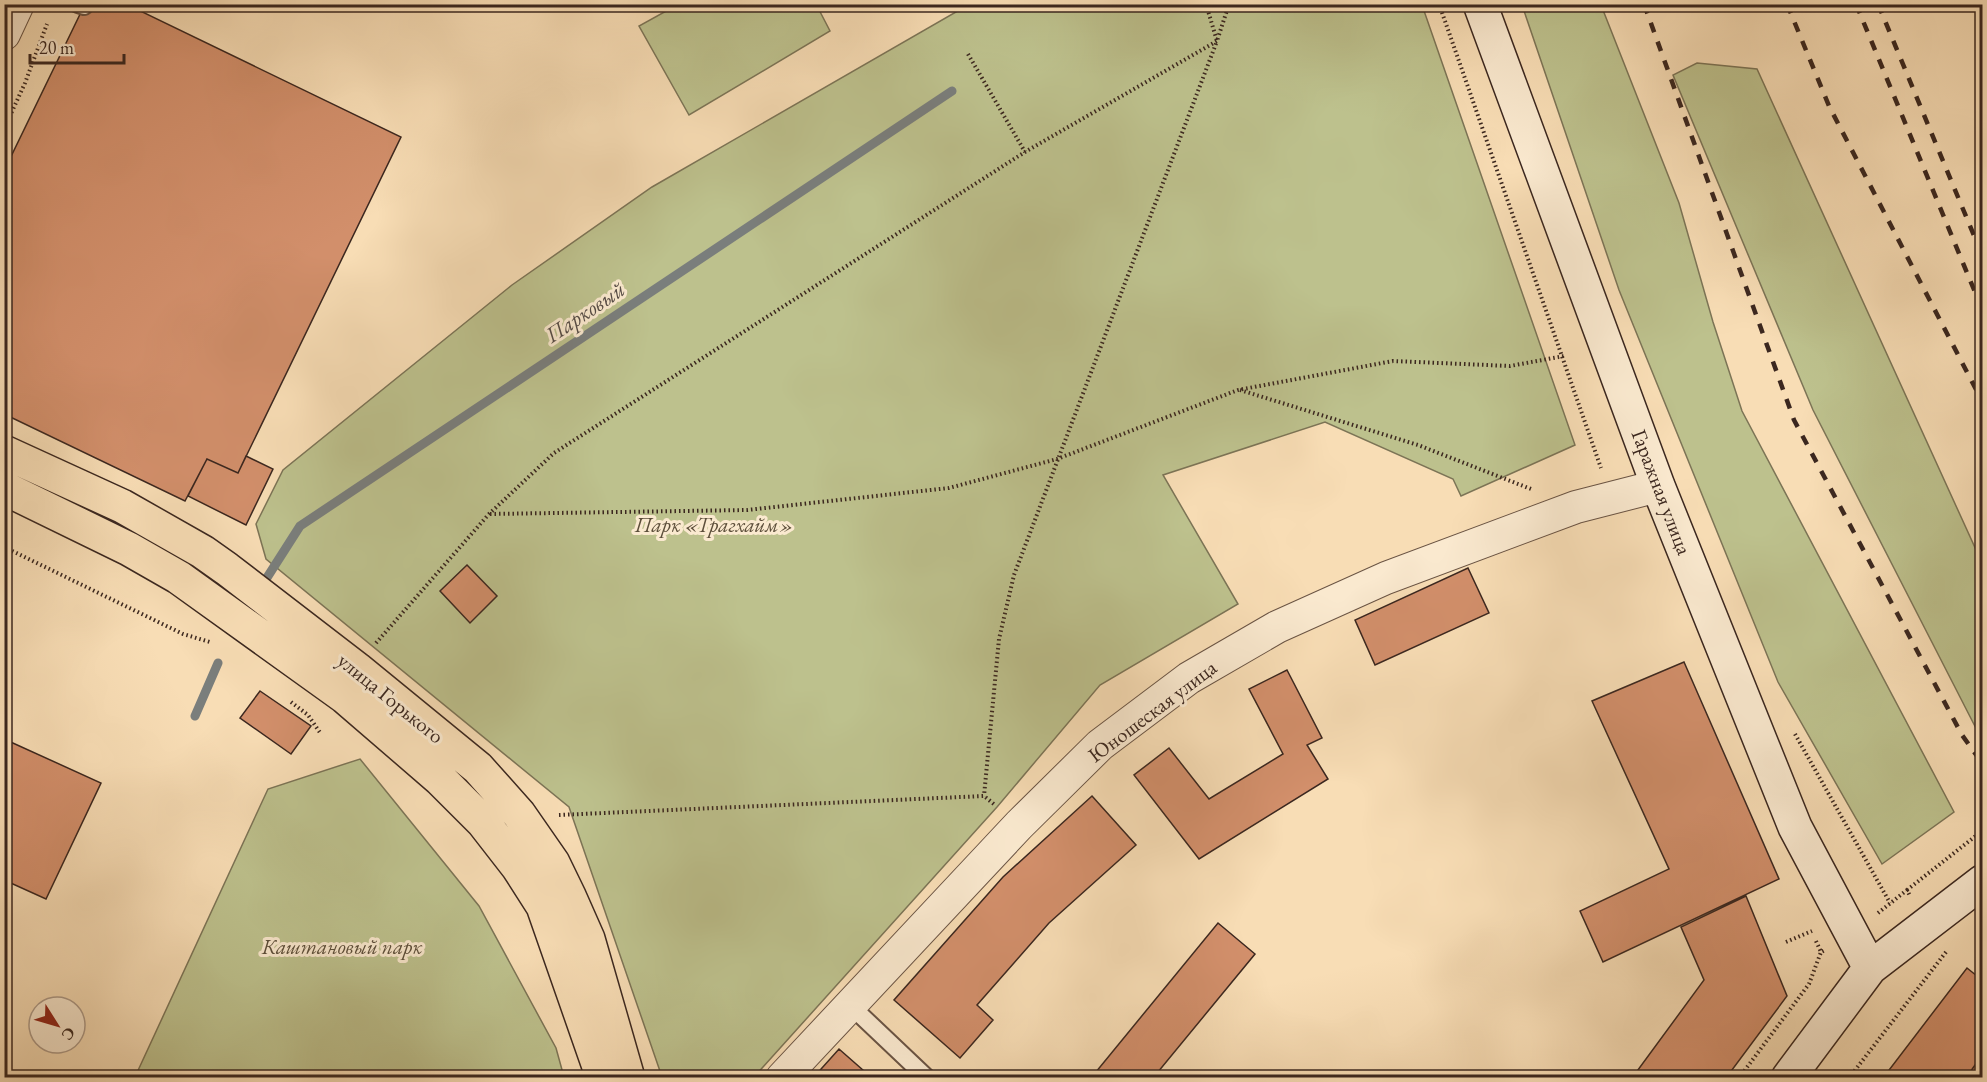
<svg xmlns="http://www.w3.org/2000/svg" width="1987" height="1082" font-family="'EB Garamond',serif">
	<rect width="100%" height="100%" fill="#f8ddb5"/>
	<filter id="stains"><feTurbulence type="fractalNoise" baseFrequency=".00333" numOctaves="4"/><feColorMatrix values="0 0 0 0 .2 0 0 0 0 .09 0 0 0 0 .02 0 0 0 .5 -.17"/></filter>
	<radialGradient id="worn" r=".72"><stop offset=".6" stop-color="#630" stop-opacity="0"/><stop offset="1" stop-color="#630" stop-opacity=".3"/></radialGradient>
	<!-- green -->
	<path fill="#bdc18d" stroke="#7c7456" stroke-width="1.5" d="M 816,4 L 830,31 L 689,115 L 639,26 L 677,5 Z
		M 968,5 L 1422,5 L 1575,445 L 1461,496 L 1453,479 L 1325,422 L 1163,475 L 1238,604 L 1100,685 L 997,807 L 754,1077 L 662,1077 L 569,807 L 266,559 L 256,524 L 283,470 L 512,285 L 652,187 Z
		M 1522,5 L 1601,5 L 1679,203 L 1713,322 L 1742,411 L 1954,812 L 1882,864 L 1778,682 L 1619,290 Z
		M 1697,63 L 1757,69 L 1982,563 L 1982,740 L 1813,410 L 1673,75 Z
		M 360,759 L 479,906 L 556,1048 L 564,1077 L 135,1077 L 268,789 Z"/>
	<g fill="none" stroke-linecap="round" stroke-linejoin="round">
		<!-- stream -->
		<path stroke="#7a7e7c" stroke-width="9" d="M 261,587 L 300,526 L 952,91
			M 195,716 L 218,663"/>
	</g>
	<!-- building -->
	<path fill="#d28f6b" stroke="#3b271f" stroke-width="1.5" d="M 85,4 L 136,4 L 134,8 L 401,137 L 238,473 L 207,459 L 185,501 L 4,414 L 4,171 Z
		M 246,456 L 273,469 L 246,525 L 188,496 L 207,459 L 238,473 Z
		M 467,565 L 497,596 L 470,623 L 440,591 Z
		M 1468,568 L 1489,613 L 1375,665 L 1355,620 Z
		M 1684,662 L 1779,879 L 1603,962 L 1580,911 L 1669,869 L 1592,701 Z
		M 1287,670 L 1322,738 L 1307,745 L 1328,779 L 1199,859 L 1134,775 L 1169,748 L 1209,799 L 1283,754 L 1249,689 Z
		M 260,691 L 311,726 L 291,754 L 240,718 Z
		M 4,739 L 101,783 L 46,899 L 4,880 Z
		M 1092,796 L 1136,845 L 1049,923 L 977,1005 L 993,1020 L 960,1058 L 894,1000 L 1003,877 Z
		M 1746,896 L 1787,996 L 1726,1078 L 1632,1078 L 1704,980 L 1681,927 Z
		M 1218,923 L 1255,954 L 1153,1078 L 1091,1078 Z
		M 1967,968 L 1982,980 L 1982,1055 L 1966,1078 L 1883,1078 Z
		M 839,1049 L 872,1078 L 813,1078 Z
		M 1982,1055 L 1982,1078 L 1966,1078 Z"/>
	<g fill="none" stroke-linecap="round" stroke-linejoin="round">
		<!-- service casing -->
		<g stroke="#6a5444" stroke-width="20">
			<path id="service" d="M 78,4 L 84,6
				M 850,1005 L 927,1078"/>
		</g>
		<!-- minor casing -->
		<g stroke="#6a5444" stroke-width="34">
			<path id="minor" d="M 4,34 L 18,4
				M 782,1078 L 1019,825 L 1100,745 L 1189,678 L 1277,627 L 1386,578 L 1576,507 L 1658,486"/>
		</g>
		<!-- secondary casing -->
		<g stroke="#3b271f" stroke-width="36">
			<path id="secondary" d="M 1480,4 L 1658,486 L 1795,827 L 1870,968
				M 1788,1078 L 1870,968 L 1982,882"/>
		</g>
		<!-- primary casing -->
		<g stroke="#3b271f" stroke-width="36">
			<path id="primary" d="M 4,452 L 122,506 L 203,552 L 227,569 L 357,669 L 478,768 L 519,814 L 553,863 L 569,896 L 588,939 L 628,1078
				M 4,488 L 129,549 L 178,577 L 345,697 L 440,779 L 483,822 L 518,867 L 543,906 L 603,1078"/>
		</g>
		<!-- path -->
		<path stroke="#3b271f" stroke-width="4" stroke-dasharray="1.5 3" stroke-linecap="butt" d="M 1206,4 L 1217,41 L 1229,4
			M 1439,4 L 1601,468
			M 968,54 L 1025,152
			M 4,129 L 25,83 L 47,24
			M 1240,390 L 1418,445 L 1531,489
			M 490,514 L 747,510 L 949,488 L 1057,459 L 1238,390 L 1393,361 L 1510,366 L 1564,356
			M 4,547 L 183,634 L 210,642
			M 376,643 L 489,514 L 554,453 L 1025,152 L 1217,41 L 1014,575 L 999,639 L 984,796
			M 291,702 L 308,715 L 321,734
			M 1795,734 L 1890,903
			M 559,815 L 984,796 L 995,805
			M 1907,890 L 1982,831
			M 1878,913 L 1907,890 L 1910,896
			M 1816,941 L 1821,952 L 1825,950
			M 1786,942 L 1812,931
			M 1739,1078 L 1809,984 L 1821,952
			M 1849,1078 L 1946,952"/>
		<!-- service -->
		<use href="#service" stroke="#fae9cf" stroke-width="16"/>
		<!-- minor -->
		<use href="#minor" stroke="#fae9cf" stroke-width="32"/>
		<!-- secondary -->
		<use href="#secondary" stroke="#fae9cf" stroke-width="33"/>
		<!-- primary -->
		<use href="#primary" stroke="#f8ddb5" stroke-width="33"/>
		<!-- rail -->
		<path stroke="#3b271f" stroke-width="4.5" stroke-dasharray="10 10" stroke-linecap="butt" d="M 1644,4 L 1794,420 L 1962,735 L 1982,763
			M 1787,4 L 1829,106 L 1982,401
			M 1856,4 L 1982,309
			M 1878,4 L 1982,255"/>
	</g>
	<g text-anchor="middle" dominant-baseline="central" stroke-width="6" stroke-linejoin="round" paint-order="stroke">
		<!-- street labels -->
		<g font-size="21" fill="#3b271f" stroke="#fae9cf">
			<text transform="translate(1662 492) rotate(69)">Гаражная улица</text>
			<text transform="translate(391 698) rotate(39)">улица Горького</text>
			<text transform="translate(1152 711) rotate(-37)">Юношеская улица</text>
		</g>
		<!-- park labels -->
		<g font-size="21" font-style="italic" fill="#5c4e3a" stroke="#fae9cf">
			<text x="714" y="524">Парк «Трагхайм»</text>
			<text x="342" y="946">Каштановый парк</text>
		</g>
		<!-- water labels -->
		<g font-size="22" font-style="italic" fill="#554b46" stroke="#fae9cf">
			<text transform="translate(585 312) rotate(-34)">Парковый</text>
		</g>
	</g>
	<!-- margin -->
	<rect width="1987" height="1082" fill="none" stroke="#f8ddb5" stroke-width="24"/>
	<rect x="6" y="6" width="1975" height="1070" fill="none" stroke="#3b271f" stroke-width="3"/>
	<rect x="12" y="12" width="1963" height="1058" fill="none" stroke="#3b271f" stroke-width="1.5"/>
	<!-- north arrow -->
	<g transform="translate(57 1025) rotate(127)"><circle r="28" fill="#fae9cf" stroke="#ae9b89" stroke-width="1.5"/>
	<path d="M0-4.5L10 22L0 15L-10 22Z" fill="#8f2418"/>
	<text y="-9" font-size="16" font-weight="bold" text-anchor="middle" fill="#3b271f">С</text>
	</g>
	<!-- scale -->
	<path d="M30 54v9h94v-9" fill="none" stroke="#3b271f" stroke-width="3"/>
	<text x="39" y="54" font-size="18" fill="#3b271f" stroke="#fae9cf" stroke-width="4.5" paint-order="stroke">20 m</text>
	<rect width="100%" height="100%" filter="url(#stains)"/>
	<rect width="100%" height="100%" fill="url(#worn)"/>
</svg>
